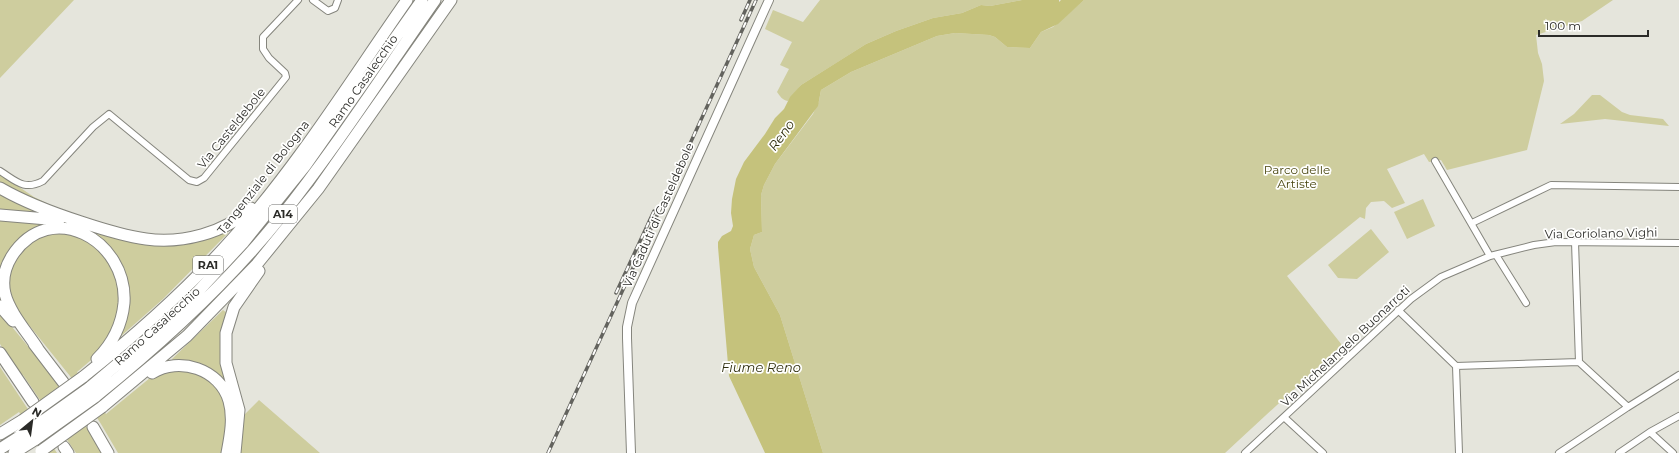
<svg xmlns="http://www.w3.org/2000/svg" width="1679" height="453" font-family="Montserrat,sans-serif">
	<rect width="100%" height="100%" fill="#e5e5dc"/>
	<!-- green -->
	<path fill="#cecd9e" d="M 0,0 L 74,0 L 0,78 Z
		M 820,0 L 1022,0 L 990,6 L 981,5 L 962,13 L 933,18 L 896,31 L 866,44 L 836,63 L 801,85 L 788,101 C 782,100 780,96 777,92 L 789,69 L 780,65 L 792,42 L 765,29 L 773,10 L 803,22 Z
		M 1084,0 L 1613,0 L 1582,21 L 1536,35 L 1538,53 L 1542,64 L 1544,81 L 1527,150 L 1447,170 L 1441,160 L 1429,162 L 1424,154 L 1387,169 L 1405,203 L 1392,208 L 1384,201 L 1371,202 L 1366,208 L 1365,219 L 1360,217 L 1287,276 L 1342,345 L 1225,453 L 823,453 L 780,315 L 754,267 L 750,249 L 754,235 L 762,232 L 761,195 L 764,185 L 775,164 L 813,114 L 819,101 L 821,90 L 851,72 L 937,36 L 955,33 L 989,35 L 995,37 L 1007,47 L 1030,48 L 1041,32 L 1053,27 Z
		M 1592,95 L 1600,95 L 1622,112 L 1630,115 L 1663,119 L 1669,126 L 1605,119 L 1560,124 L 1574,114 Z
		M 0,174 L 34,197 L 82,220 L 54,210 L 0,183 Z
		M 0,192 L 38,211 L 38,214 L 0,211 Z
		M 1423,199 L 1435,226 L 1407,239 L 1394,212 Z
		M 0,218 L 52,224 C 26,228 7,245 0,270 Z
		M 84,229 L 132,240 L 226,230 L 228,233 L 163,299 L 120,337 L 119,336 L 126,281 Z
		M 1371,229 L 1389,252 L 1357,279 L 1338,278 L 1328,265 Z
		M 59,231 L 89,239 L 112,261 L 121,299 L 115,329 L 97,355 L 77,372 L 106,414 L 156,373 L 176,367 L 208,378 L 224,397 L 228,421 L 222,453 L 118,453 L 101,424 L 70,376 L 20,314 L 9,293 L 9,276 L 13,261 L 33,239 Z
		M 223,310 L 227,313 C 218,347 221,356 229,389 C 209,372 202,361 173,361 L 172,359 Z
		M 0,313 C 38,357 74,402 102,453 L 76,453 L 23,375 L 19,374 L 0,344 Z
		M 0,367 L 57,453 L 46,453 L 19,412 L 0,425 Z
		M 259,400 L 320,453 L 239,453 L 243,416 Z"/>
	<!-- water -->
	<path fill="#c5c27c" d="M 1022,0 L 1059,0 L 1059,2 L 1061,0 L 1084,0 L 1058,24 L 1041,32 L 1030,48 L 1007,47 L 995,37 L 989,35 L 955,33 L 937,36 L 851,72 L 821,90 L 818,106 L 775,164 L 764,185 L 761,195 L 762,232 L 754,235 L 750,249 L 754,267 L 780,315 L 823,453 L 765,453 L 729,376 L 718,247 L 718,242 L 722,236 L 731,231 L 733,226 L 731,213 L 732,199 L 736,179 L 744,162 L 765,134 L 775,118 L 784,109 L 790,97 L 801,85 L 866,44 L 896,31 L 933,18 L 962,13 L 981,5 L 990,6 Z"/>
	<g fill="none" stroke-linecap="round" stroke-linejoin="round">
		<!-- street casing -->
		<g stroke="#85857d" stroke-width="8">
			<path id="street" d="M 313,0 L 328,11 L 335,8 L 338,0
				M 1435,161 L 1490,256 L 1534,245 L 1556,242 L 1679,243
				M 0,171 C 16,181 24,191 43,181 L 93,127 L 109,114 L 189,180 L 197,182 L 204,178 L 286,77 L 285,73 L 269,58 L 263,49 L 263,37 L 298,0
				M 1472,223 L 1551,185 L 1679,187
				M 1575,242 L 1579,362 L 1628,407
				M 1496,255 L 1526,303
				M 1398,310 L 1456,366 L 1579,362
				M 1456,366 L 1459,453
				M 1285,418 L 1323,453
				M 1650,432 L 1673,453
				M 1245,453 L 1411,299 L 1441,277 L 1490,256
				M 1559,453 L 1628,407 L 1679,375
				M 1619,453 L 1650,432 L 1679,416"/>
		</g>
		<!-- secondary casing -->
		<g stroke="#85857d" stroke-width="10">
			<path id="secondary" d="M 631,453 L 627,338 L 627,327 L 632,303 L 769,0"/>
		</g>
		<!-- highway casing -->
		<g stroke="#85857d" stroke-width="13">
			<path id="highway" d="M 0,188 C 26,203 53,213 81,222 C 102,229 124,236 146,239 C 182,244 225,233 251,208
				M 0,215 L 59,220
				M 0,306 L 13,321
				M 34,344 L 63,382
				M 38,349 C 27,332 10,313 5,294 C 2,281 5,267 12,256 C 50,197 128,240 124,303 C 122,324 112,344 97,359
				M 0,353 L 33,402
				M 152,373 C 179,356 220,369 229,401 C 234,418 230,437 227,453
				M 83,377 C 137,334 188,289 234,237 C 299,164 351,80 407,0
				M 89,388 L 145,341 L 191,299 L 243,243 L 305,166 L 422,0
				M 95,397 C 162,343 225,286 279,219 C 335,149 384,73 435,0
				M 102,407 L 187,336 L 257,264 L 318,189 L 451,0
				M 93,427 L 108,453
				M 0,434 L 23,420
				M 64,447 L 68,453
				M 0,449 L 30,430
				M 14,453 L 36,439
				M 235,453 L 239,410 L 226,363 L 226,333 L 234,307 L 259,271"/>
		</g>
		<!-- street -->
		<use href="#street" stroke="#fff" stroke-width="6"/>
		<!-- secondary -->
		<use href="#secondary" stroke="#fff" stroke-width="8"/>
		<!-- highway -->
		<use href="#highway" stroke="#fff" stroke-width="11"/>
		<!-- rail casing -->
		<g stroke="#63635e" stroke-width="3.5">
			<path id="rail" d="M 741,20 L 750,0
				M 616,293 L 654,211
				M 548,453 L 756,0"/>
		</g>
		<!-- rail -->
		<use href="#rail" stroke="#fffffe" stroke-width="2" stroke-dasharray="6" stroke-linecap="butt"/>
		<!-- highway-bridge casing -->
		<g stroke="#85857d" stroke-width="13" stroke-linecap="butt">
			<path id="highway-bridge" d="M 23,420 L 83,377
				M 30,430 L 89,388
				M 36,439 L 95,397
				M 41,451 L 102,407"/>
		</g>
		<!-- highway-bridge -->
		<use href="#highway-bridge" stroke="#fff" stroke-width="11"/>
	</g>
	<g text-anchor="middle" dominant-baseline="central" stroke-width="3.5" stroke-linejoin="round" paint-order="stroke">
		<!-- shield labels -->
		<g fill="#fffffe" stroke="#6b6b68" stroke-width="1">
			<rect x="269" y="205" width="28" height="18" rx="3"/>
			<rect x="193" y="256" width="30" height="18" rx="3"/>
		</g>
		<g font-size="11" font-weight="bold" fill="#2b2b28">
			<text x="283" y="214">A14</text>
			<text x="208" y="265">RA1</text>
		</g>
		<!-- street labels -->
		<g font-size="12" fill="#2b2b28" stroke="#fffffe">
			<text transform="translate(363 81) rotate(-55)">Ramo Casalecchio</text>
			<text transform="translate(231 128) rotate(-51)">Via Casteldebole</text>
			<text transform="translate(263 177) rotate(-52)">Tangenziale di Bologna</text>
			<text transform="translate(658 215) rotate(-66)">Via Caduti di Casteldebole</text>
			<text transform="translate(1601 233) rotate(-1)">Via Coriolano Vighi</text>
			<text transform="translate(157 326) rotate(-42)">Ramo Casalecchio</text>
			<text transform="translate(1345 346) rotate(-43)">Via Michelangelo Buonarroti</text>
		</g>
		<!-- park labels -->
		<g font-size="12" fill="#4a4710" stroke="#fffffe">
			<text x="1297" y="169">Parco delle<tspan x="1297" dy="14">Artiste</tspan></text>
		</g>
		<!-- water labels -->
		<g font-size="13" font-style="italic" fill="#2e2d0d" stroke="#fffffe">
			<text transform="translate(781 135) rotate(-54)">Reno</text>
			<text x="761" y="367">Fiume Reno</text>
		</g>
	</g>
	<!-- north arrow -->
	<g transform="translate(32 421) rotate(29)" stroke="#fffffe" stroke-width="3" paint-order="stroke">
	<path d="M0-3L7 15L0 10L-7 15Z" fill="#2b2b28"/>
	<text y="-6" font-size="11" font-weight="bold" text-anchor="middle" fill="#2b2b28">N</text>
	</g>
	<!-- scale -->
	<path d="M1539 30v6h109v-6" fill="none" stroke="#2b2b28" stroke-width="2"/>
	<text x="1545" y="30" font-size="12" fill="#2b2b28" stroke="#fffffe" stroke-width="3" paint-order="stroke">100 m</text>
</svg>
